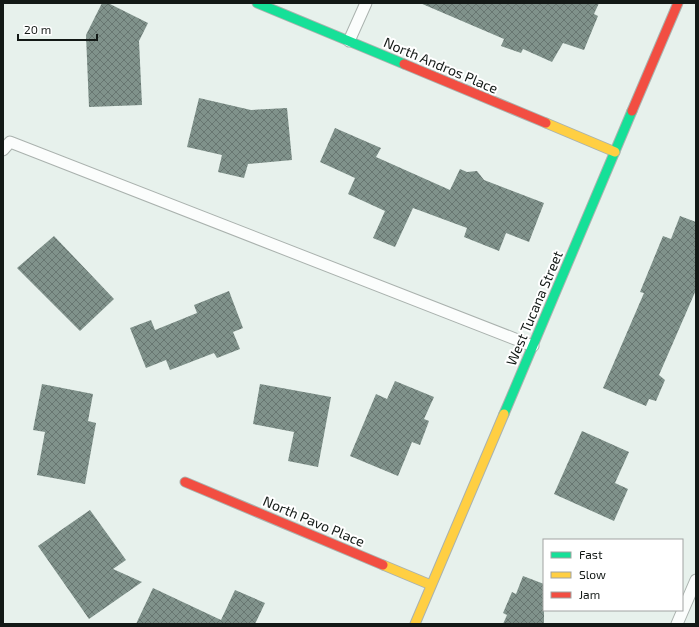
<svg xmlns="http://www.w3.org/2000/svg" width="699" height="627" font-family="'Exo 2',sans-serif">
	<defs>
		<pattern id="building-cross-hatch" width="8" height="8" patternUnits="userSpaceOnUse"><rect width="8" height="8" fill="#80928b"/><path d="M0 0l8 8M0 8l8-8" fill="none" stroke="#687671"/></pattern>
	</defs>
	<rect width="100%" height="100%" fill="#e7f1ec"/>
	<!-- building -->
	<path fill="url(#building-cross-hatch)" d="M 102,3 L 108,3 L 148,23 L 139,41 L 142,105 L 89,107 L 86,35 Z
		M 420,3 L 599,3 L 594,14 L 598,16 L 584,50 L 563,43 L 552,62 L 523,49 L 521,53 L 501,46 L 504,39 Z
		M 199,98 L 251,110 L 287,108 L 292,160 L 248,164 L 244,178 L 218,172 L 222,155 L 187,147 Z
		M 335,128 L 381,148 L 376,157 L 450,190 L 460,169 L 467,172 L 477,171 L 484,180 L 544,203 L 529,242 L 506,233 L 499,251 L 464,237 L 467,228 L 413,208 L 395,247 L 373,238 L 385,211 L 348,194 L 355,178 L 320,162 Z
		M 680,216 L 696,222 L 696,290 L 659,375 L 665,380 L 656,401 L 649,399 L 646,406 L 603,388 L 644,293 L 640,292 L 663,236 L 671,239 Z
		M 54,236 L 114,299 L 80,331 L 17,268 Z
		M 229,291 L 243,328 L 233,332 L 240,349 L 217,358 L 214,353 L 170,370 L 166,360 L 146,368 L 130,328 L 151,320 L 155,330 L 197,313 L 194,305 Z
		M 395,381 L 434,397 L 424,419 L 429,421 L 420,445 L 412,442 L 398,476 L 350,456 L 376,394 L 387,399 Z
		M 42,384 L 93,394 L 88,421 L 96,423 L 85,484 L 37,475 L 45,432 L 33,430 Z
		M 260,384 L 331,397 L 318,467 L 288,461 L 294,432 L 253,424 Z
		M 582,431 L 629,452 L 615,483 L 628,489 L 614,521 L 554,494 Z
		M 90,510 L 126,560 L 113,569 L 142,582 L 89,619 L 38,546 Z
		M 523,576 L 544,584 L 544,624 L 503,624 L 507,615 L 503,613 L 512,592 L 516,594 Z
		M 153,588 L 221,620 L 235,590 L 265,603 L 255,624 L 136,624 Z"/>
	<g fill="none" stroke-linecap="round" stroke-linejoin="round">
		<!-- lane casing -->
		<g stroke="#aab2ae" stroke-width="13">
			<path id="lane" d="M 349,41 L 366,3
				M 3,150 L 10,142 L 533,346
				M 677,624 L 696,580"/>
		</g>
		<!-- fast casing -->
		<g stroke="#aab2ae" stroke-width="11">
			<path id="fast" d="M 257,3 L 404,64
				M 504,414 L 632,111"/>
		</g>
		<!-- slow casing -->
		<g stroke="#aab2ae" stroke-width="11">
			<path id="slow" d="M 546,123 L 615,152
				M 383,565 L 431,585
				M 415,624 L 504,414"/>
		</g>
		<!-- jam casing -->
		<g stroke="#aab2ae" stroke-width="11">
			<path id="jam" d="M 404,64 L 546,123
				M 632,111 L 678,3
				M 185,482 L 383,565"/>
		</g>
		<!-- lane -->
		<use href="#lane" stroke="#fbfdfc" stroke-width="11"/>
		<!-- fast -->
		<use href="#fast" stroke="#16e098" stroke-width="9"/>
		<!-- slow -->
		<use href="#slow" stroke="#ffcf43" stroke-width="9"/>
		<!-- jam -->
		<use href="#jam" stroke="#f24e42" stroke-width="9"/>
	</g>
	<g text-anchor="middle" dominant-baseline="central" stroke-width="4" stroke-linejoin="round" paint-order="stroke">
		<!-- street labels -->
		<g font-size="14" fill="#131916" stroke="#fff">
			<text transform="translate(441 65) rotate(23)">North Andros Place</text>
			<text transform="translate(534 308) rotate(-67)">West Tucana Street</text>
			<text transform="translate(314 521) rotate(23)">North Pavo Place</text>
		</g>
	</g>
	<!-- border -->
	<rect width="699" height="627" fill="none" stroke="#131916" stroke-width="8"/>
	<!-- legend -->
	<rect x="543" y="539" width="140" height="72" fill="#ffffff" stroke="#a1a3a2"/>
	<rect x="551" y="552" width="20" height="6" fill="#16e098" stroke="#a1a3a2"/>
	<text x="579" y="559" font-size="12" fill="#131916">Fast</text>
	<rect x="551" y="572" width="20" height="6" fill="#ffcf43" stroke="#a1a3a2"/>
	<text x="579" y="579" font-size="12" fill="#131916">Slow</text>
	<rect x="551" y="592" width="20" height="6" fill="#f24e42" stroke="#a1a3a2"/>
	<text x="579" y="599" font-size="12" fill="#131916">Jam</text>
	<!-- scale -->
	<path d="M18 34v6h79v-6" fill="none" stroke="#131916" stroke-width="2"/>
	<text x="24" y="34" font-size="12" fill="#131916" stroke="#ffffff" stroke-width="3" paint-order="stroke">20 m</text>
</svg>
